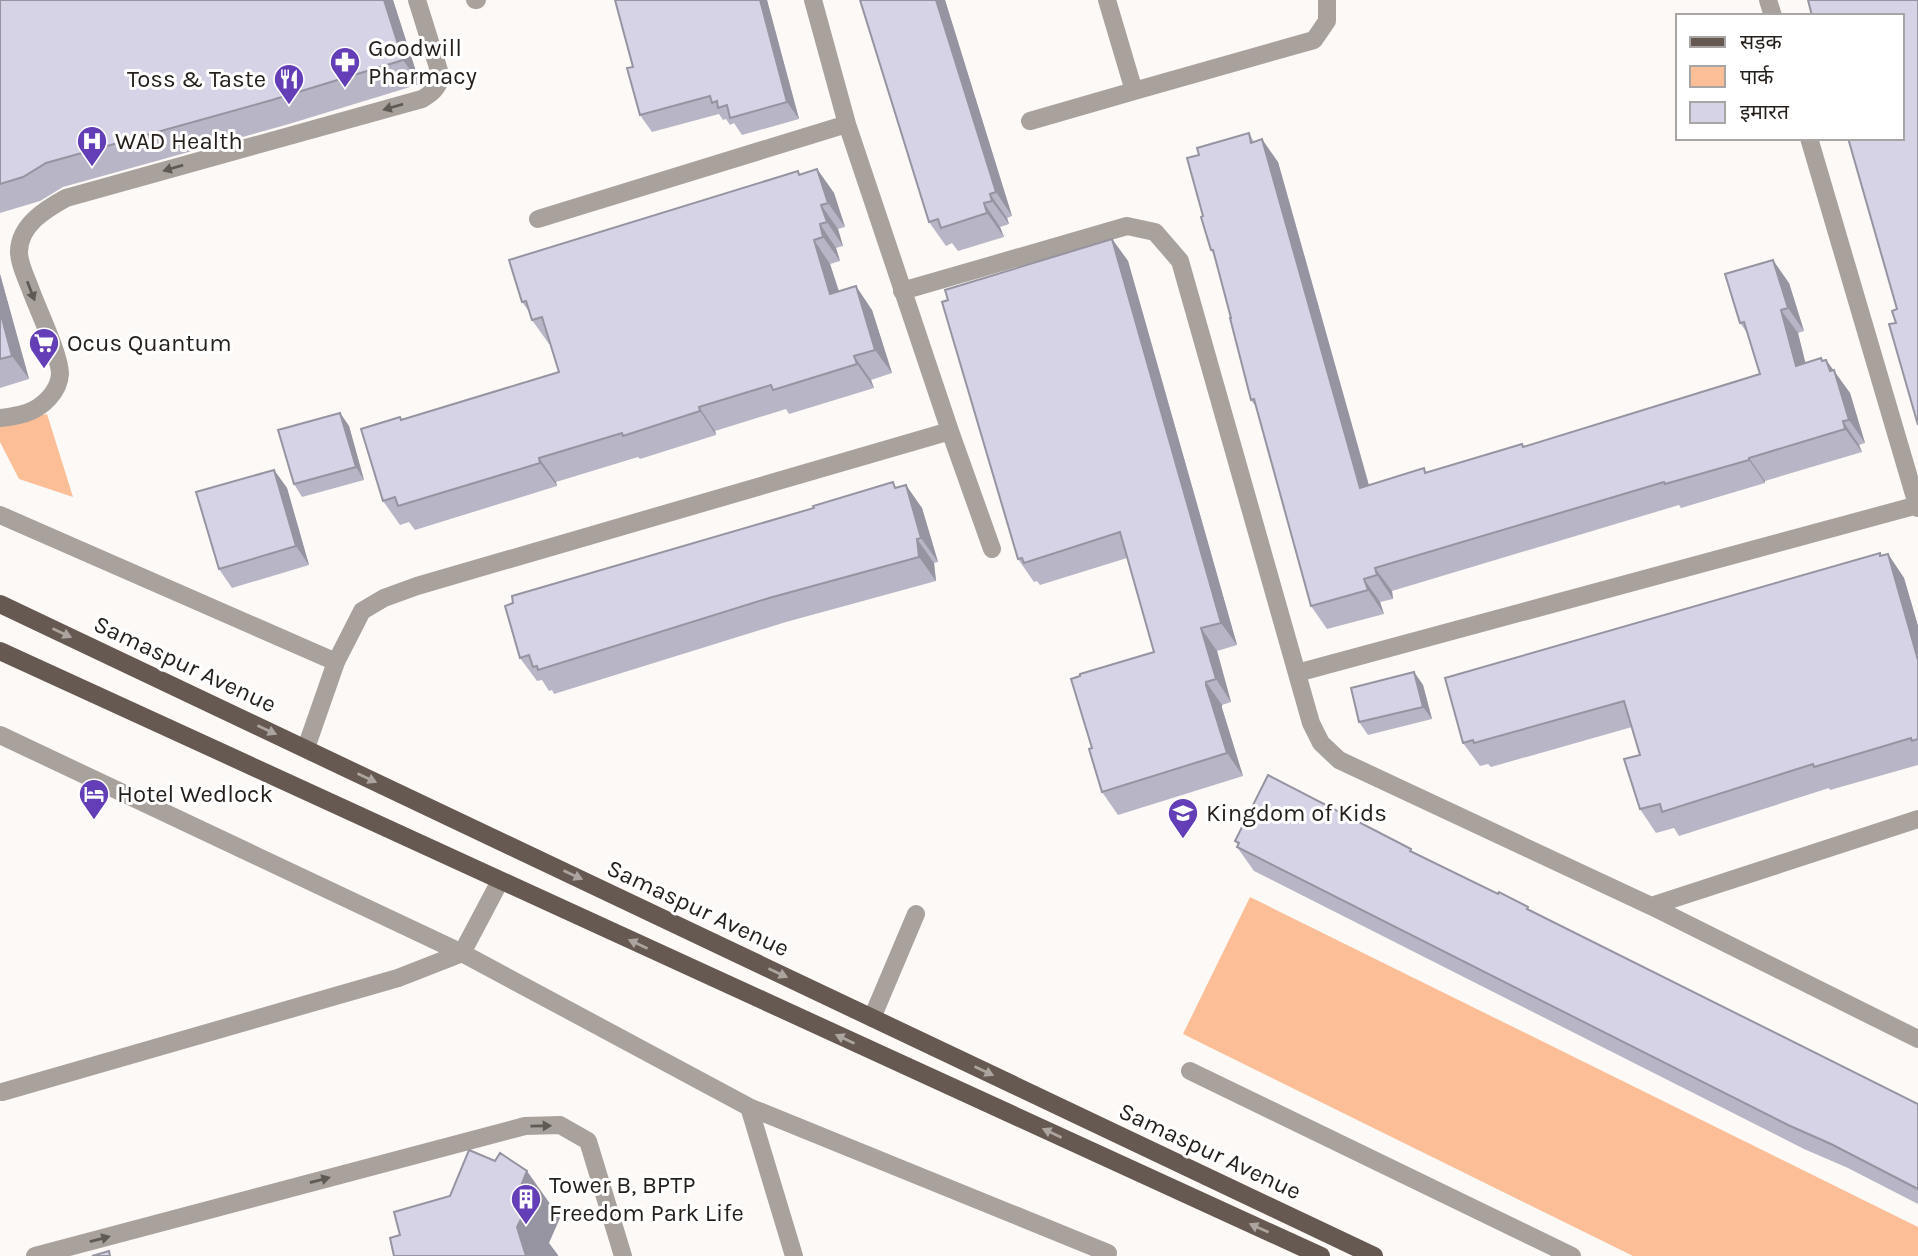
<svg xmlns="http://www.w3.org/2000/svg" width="1918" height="1256" font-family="Karla,'Noto Sans Devanagari',sans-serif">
	<rect width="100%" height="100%" fill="#fdf9f7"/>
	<!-- green -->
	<path fill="#fbbe96" d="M 47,414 L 73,497 L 19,479 L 0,442 L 0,426 Z
		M 1250,897 L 1918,1227 L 1918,1256 L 1633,1256 L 1183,1034 Z"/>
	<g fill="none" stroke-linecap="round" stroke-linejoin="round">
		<!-- minor -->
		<path stroke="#a9a19c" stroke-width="18" d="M 475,0 L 477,0
			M 813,0 L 847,124 L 950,431 L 992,549
			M 1107,0 L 1134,91 L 1314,40 L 1327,21 L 1327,0
			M 1768,0 L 1773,16
			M 1030,121 L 1134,91
			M 1809,138 L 1918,508
			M 538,219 L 847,124
			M 902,291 L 1127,226 L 1155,232 L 1180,261 L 1311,723 L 1321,743 L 1339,760 L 1651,906 L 1918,1039
			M 0,418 C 9,417 18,416 26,413 C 42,408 59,392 60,374 C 60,355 37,308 30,288 C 26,277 19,264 19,252 C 19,225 46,209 66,198 L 422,99 C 432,93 438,88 441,77 L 417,0
			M 0,515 L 336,662
			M 1297,673 L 1918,505
			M 0,735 L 462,953 L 749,1107 L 1108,1253
			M 306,748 L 336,662 L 362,611 L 384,598 L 417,586 L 950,431
			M 1651,906 L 1918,819
			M 872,1018 L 916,914
			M 1190,1071 L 1572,1256
			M 2,1092 L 398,978 L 462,953 L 500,881
			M 749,1107 L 794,1256
			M 35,1256 L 525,1126 L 560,1125 L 588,1141 L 623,1256"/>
		<!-- major -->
		<path stroke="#665951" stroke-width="18" d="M 0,604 L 1374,1256
			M 0,651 L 1321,1256"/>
	</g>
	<!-- wall -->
	<path fill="#b8b5c6" d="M 0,0 L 393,0 L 420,84 L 289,124 L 63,187 L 40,201 L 0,213 Z
		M 767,0 L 799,119 L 742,135 L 734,123 L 730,125 L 726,119 L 723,120 L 719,114 L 652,132 L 640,115 Z
		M 945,0 L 1012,216 L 1007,218 L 1009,224 L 1000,227 L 1004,237 L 958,251 L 952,243 L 946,246 L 929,222 Z
		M 1249,133 L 1254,142 L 1278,162 L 1369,485 L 1426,472 L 1524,447 L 1760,374 L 1748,334 L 1740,323 L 1789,283 L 1804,331 L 1798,333 L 1805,363 L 1826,360 L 1850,393 L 1865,443 L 1859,445 L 1862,452 L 1765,481 L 1765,483 L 1681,508 L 1679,505 L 1392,591 L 1393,599 L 1380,602 L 1384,614 L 1327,629 L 1311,606 L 1256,407 L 1251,400 L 1231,318 L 1214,255 L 1211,250 L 1203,216 Z
		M 817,169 L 834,193 L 845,227 L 838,229 L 843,246 L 836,248 L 840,261 L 830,264 L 839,291 L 872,310 L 892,373 L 871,380 L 874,388 L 789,414 L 786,409 L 715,431 L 716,435 L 640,459 L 638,457 L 556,482 L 557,486 L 415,530 L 409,522 L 400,525 L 383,501 L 402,420 L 559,372 L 550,344 L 549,344 L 532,320 L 531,314 L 522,302 L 798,171 L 800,174 Z
		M 1112,239 L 1128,261 L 1237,645 L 1217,651 L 1231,702 L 1222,705 L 1222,708 L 1243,776 L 1118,815 L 1102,792 L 1092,748 L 1154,652 L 1127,558 L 1040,585 L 1037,581 L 1034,582 L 1018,559 Z
		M 0,274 L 29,379 L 0,388 Z
		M 340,413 L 349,426 L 364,480 L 302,497 L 294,484 Z
		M 274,470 L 287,488 L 309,565 L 232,588 L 219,569 Z
		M 897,487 L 922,508 L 938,562 L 934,563 L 936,581 L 786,622 L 554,694 L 552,690 L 549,691 L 542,680 L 537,681 L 520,658 Z
		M 1888,554 L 1904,578 L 1918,626 L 1918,765 L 1830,790 L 1829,788 L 1679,836 L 1674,828 L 1656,833 L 1640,809 L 1640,755 L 1632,727 L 1491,767 L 1488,764 L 1480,766 L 1463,743 L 1881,555 Z
		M 1414,672 L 1423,685 L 1432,719 L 1368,735 L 1359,722 Z
		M 1235,841 L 1413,852 L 1918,1104 L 1918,1204 L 1848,1168 L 1804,1149 L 1254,871 L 1237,847 L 1238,845 Z"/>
	<!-- shaded-wall -->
	<path fill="#9694a1" d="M 384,0 L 393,0 L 420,84 L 403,60 Z
		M 760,0 L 767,0 L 799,119 L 787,102 Z
		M 936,0 L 945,0 L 1012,216 L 996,192 Z
		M 1262,139 L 1278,162 L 1376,511 L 1360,488 Z
		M 817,169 L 834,193 L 845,227 L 828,203 Z
		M 990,194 L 1007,218 L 1009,224 L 992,201 Z
		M 984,203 L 1000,227 L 1004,237 L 987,213 Z
		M 821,205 L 838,229 L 843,246 L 827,222 Z
		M 820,224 L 836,248 L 840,261 L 823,237 Z
		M 1112,239 L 1128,261 L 1237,645 L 1221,623 Z
		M 814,240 L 830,264 L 847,317 L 830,294 Z
		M 1773,260 L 1789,283 L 1804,331 L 1788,308 Z
		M 0,274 L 29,379 L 12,356 L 0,311 Z
		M 856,286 L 872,310 L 892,373 L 875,350 Z
		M 1781,310 L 1798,333 L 1812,389 L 1796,366 Z
		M 854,356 L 871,380 L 874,388 L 857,364 Z
		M 1821,358 L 1829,368 L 1826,360 L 1850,393 L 1865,443 L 1849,420 Z
		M 699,407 L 715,431 L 716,435 L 700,411 Z
		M 340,413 L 349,426 L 364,480 L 356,467 Z
		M 1843,421 L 1859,445 L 1862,452 L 1845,429 Z
		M 539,458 L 556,482 L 557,486 L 540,463 Z
		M 1749,458 L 1765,481 L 1765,483 L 1749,460 Z
		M 274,470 L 287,488 L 309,565 L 296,546 Z
		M 906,485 L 922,508 L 938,562 L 921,538 Z
		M 917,539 L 934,563 L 936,581 L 919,557 Z
		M 1880,553 L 1893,572 L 1888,554 L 1904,578 L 1918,626 L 1918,660 Z
		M 1375,568 L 1392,591 L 1393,599 L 1377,575 Z
		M 1364,579 L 1380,602 L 1384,614 L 1368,590 Z
		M 1201,628 L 1217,651 L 1231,702 L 1216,679 Z
		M 1414,672 L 1423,685 L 1432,719 L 1423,707 Z
		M 1206,682 L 1222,705 L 1222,708 L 1243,776 L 1227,753 L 1206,685 Z
		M 527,1171 L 560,1218 L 549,1243 L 558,1255 L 558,1256 L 526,1256 L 517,1227 L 514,1203 Z"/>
	<!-- building -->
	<path fill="#d6d3e6" stroke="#9694a1" stroke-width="2" d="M 0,0 L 384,0 L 403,60 L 272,100 L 46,163 L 23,177 L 0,184 Z
		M 615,0 L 760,0 L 787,102 L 730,118 L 727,105 L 718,108 L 717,101 L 712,103 L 710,96 L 640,115 L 627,68 L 633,67 Z
		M 860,0 L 936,0 L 996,192 L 990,194 L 992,201 L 984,203 L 987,213 L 941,228 L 938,219 L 929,222 Z
		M 1808,0 L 1918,0 L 1918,425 L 1889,324 L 1896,323 L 1892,311 L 1897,309 L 1848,138 L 1902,138 L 1902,16 L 1812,16 Z
		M 1249,133 L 1251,143 L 1262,139 L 1360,488 L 1424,468 L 1425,473 L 1522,444 L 1523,447 L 1760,374 L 1744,322 L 1740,323 L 1725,274 L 1773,260 L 1788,308 L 1781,310 L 1796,366 L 1821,358 L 1822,361 L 1826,360 L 1830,371 L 1834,370 L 1849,420 L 1843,421 L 1845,429 L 1749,458 L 1749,460 L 1665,484 L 1664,482 L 1375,568 L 1377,575 L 1364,579 L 1368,590 L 1311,606 L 1254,399 L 1251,400 L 1230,318 L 1231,318 L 1213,250 L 1211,250 L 1201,217 L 1203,216 L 1187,158 L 1199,155 L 1197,148 Z
		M 817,169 L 828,203 L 821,205 L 827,222 L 820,224 L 823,237 L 814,240 L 830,294 L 856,286 L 875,350 L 854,356 L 857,364 L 773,390 L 771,385 L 699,407 L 700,411 L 623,436 L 622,433 L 539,458 L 540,463 L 398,506 L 395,497 L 383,501 L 361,429 L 400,417 L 401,420 L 559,372 L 542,317 L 532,320 L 526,301 L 522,302 L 509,260 L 798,171 L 799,175 Z
		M 1112,239 L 1221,623 L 1201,628 L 1216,679 L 1206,682 L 1206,685 L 1227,753 L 1102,792 L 1089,749 L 1092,748 L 1071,679 L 1080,676 L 1080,674 L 1154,652 L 1120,532 L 1024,563 L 1022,558 L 1018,559 L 942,302 L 948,300 L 945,290 Z
		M 0,311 L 12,356 L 0,359 Z
		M 340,413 L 356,467 L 294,484 L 278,430 Z
		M 274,470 L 296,546 L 219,569 L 196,492 Z
		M 893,482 L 895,488 L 906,485 L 921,538 L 917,539 L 919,557 L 769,598 L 538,670 L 537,666 L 533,667 L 529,655 L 520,658 L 505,606 L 513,603 L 512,596 L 814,508 L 813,506 Z
		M 1880,553 L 1880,556 L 1888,554 L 1918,660 L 1918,739 L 1912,741 L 1911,738 L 1814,767 L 1813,764 L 1662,812 L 1660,804 L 1640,809 L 1624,759 L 1640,755 L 1624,701 L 1474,743 L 1473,740 L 1463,743 L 1445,678 Z
		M 1414,672 L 1423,707 L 1359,722 L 1351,688 Z
		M 1268,775 L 1411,849 L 1410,851 L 1498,894 L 1499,892 L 1528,907 L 1527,909 L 1918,1104 L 1918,1189 L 1831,1144 L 1788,1125 L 1237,847 L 1239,843 L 1235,841 Z
		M 469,1150 L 495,1161 L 500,1153 L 527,1171 L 514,1203 L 526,1209 L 517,1227 L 526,1256 L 394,1256 L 390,1238 L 400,1235 L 394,1212 L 450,1196 Z
		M 109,1251 L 110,1256 L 92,1256 Z"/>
	<!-- one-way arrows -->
	<defs><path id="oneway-solid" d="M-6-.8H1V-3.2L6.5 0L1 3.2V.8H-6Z" transform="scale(1.75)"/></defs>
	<g fill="#605a55">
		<use href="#oneway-solid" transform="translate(393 107) rotate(164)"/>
		<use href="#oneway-solid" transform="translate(173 168) rotate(164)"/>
		<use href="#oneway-solid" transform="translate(31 291) rotate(69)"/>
		<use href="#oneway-solid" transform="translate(541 1126) rotate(-1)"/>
		<use href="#oneway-solid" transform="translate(320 1180) rotate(-15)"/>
		<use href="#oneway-solid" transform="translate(100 1239) rotate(-15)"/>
	</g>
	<g fill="#aba49f">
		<use href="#oneway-solid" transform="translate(62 633) rotate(25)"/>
		<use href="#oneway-solid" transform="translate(267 730) rotate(25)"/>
		<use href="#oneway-solid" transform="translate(367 778) rotate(25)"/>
		<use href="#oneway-solid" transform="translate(573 875) rotate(25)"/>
		<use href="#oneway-solid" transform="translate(638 944) rotate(-155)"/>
		<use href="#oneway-solid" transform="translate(778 973) rotate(25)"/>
		<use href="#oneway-solid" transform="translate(845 1039) rotate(-155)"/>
		<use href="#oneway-solid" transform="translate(984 1071) rotate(25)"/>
		<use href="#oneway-solid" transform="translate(1052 1133) rotate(-155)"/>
		<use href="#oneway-solid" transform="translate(1259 1228) rotate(-156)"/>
	</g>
	<!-- icons -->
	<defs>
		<g id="pharmacy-pin" transform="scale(1.575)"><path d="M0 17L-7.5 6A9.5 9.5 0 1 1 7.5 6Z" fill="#633eb7" stroke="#fff"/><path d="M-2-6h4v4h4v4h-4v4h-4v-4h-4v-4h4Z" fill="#fff"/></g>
		<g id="restaurant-pin" transform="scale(1.575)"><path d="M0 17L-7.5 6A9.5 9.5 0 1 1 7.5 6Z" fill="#633eb7" stroke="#fff"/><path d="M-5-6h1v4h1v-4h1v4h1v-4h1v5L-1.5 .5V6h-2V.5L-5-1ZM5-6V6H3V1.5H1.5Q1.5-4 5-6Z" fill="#fff"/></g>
		<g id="hospital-pin" transform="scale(1.575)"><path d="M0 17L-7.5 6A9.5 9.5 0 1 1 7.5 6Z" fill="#633eb7" stroke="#fff"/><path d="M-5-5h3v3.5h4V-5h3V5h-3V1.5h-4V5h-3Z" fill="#fff"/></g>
		<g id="supermarket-pin" transform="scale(1.575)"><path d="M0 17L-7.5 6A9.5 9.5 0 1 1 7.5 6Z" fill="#633eb7" stroke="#fff"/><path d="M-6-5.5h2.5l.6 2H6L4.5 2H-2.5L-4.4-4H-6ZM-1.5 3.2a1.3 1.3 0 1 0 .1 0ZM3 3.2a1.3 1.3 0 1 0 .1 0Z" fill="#fff"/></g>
		<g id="hotel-pin" transform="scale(1.575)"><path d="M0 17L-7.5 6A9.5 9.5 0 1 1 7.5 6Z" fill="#633eb7" stroke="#fff"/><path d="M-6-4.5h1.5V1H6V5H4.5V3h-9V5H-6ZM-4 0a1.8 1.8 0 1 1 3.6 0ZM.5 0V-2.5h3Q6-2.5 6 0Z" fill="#fff"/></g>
		<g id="school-pin" transform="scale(1.575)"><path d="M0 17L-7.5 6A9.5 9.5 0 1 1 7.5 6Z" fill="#633eb7" stroke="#fff"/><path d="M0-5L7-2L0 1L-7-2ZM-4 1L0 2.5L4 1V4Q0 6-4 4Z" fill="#fff"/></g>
		<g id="building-pin" transform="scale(1.575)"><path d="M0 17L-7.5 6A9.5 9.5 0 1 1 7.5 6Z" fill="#633eb7" stroke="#fff"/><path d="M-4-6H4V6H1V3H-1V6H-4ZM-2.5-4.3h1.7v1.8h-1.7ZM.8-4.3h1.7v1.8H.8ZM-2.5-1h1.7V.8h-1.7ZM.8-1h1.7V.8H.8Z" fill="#fff"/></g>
	</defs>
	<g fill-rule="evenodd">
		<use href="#pharmacy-pin" x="345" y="62"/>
		<use href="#restaurant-pin" x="289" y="79"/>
		<use href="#hospital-pin" x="92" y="141"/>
		<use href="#supermarket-pin" x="44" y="343"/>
		<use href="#hotel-pin" x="94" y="794"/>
		<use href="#school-pin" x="1183" y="813"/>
		<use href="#building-pin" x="526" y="1199"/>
	</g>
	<g text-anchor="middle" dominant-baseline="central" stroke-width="6" stroke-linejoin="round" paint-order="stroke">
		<!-- poi labels -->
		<g font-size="24" fill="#251f1b" stroke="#fff" text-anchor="start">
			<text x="368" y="48">Goodwill<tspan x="368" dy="28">Pharmacy</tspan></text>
			<text x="266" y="79" text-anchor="end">Toss &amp; Taste</text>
			<text x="115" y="141">WAD Health</text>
			<text x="67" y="343">Ocus Quantum</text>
			<text x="117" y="794">Hotel Wedlock</text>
			<text x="1206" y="813">Kingdom of Kids</text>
			<text x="549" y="1185">Tower B, BPTP<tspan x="549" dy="28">Freedom Park Life</tspan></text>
		</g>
		<!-- street labels -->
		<g font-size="24" fill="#251f1b" stroke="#fff">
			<text transform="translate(185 664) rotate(25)">Samaspur Avenue</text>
			<text transform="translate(698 908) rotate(25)">Samaspur Avenue</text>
			<text transform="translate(1210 1151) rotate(25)">Samaspur Avenue</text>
		</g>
	</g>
	<!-- legend -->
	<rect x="1676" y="14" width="228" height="126" fill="#ffffff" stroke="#a8a5a4" stroke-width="2"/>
	<rect x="1690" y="37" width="35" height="10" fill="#665951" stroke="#a8a5a4" stroke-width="2"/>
	<text x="1740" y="49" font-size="21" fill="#251f1b">सड़क</text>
	<rect x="1690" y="66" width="35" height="21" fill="#fbbe96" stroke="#a8a5a4" stroke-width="2"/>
	<text x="1740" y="84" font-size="21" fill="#251f1b">पार्क</text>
	<rect x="1690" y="102" width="35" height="21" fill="#d6d3e6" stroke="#a8a5a4" stroke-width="2"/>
	<text x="1740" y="119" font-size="21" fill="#251f1b">इमारत</text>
</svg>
